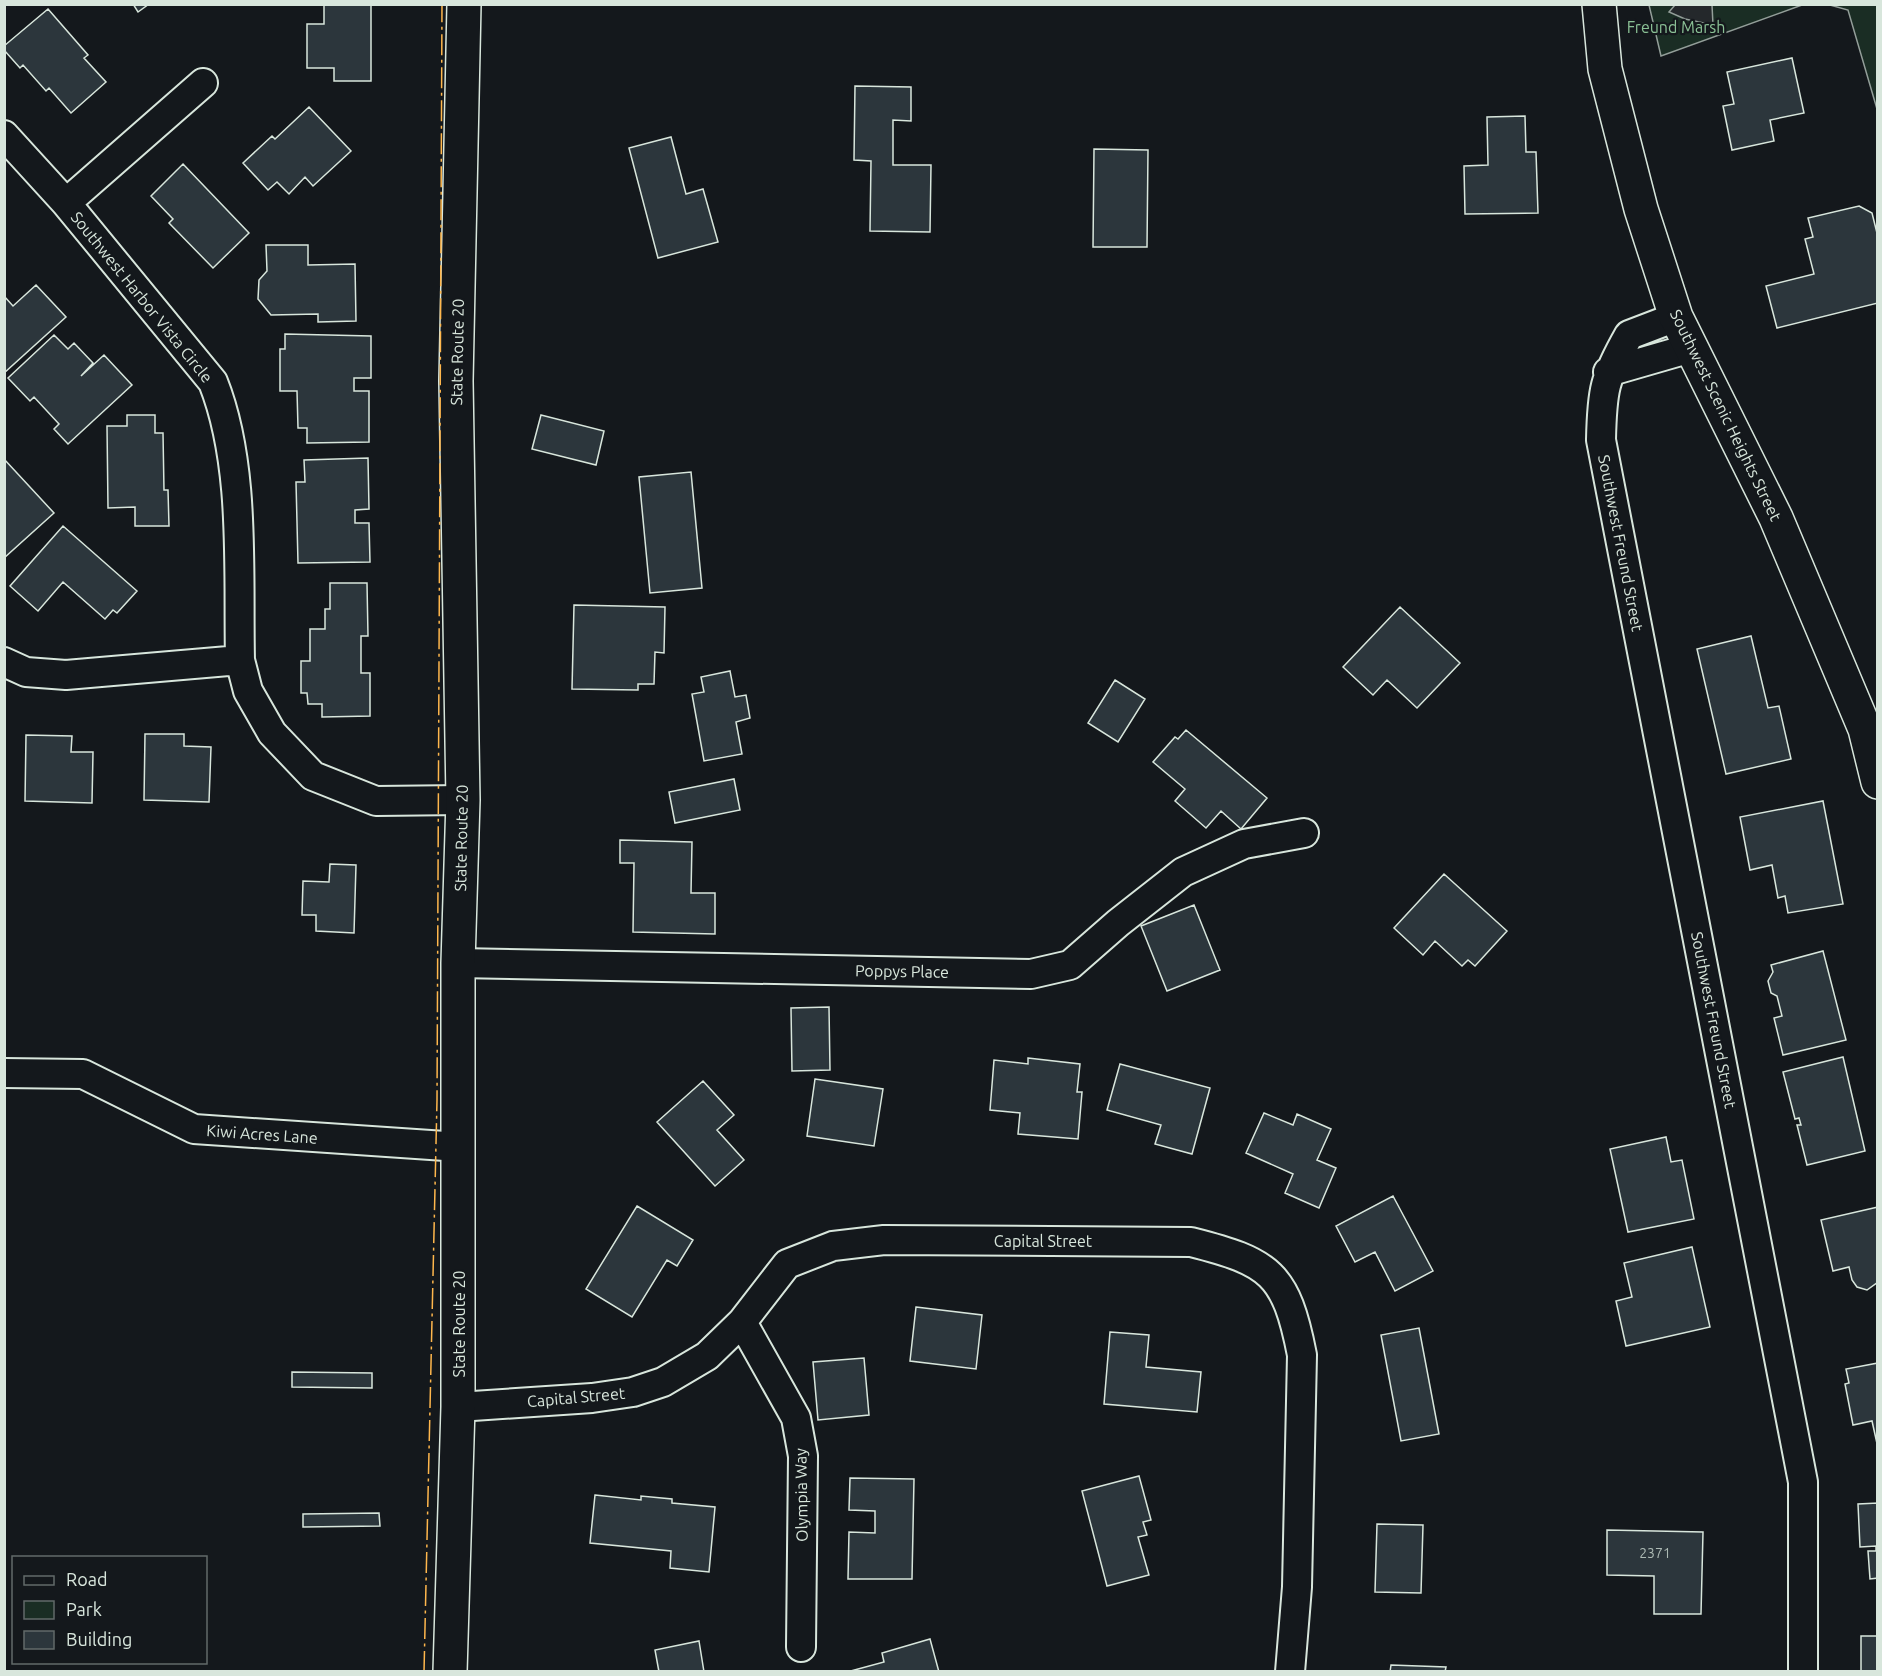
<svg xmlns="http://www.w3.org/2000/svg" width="1882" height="1676" font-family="Ubuntu,sans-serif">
	<rect width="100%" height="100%" fill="#14181c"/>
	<!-- green -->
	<path fill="#1a2d24" stroke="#939e99" stroke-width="1.5" d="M 1649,5 L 1802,5 L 1661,56 Z
		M 1830,5 L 1877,5 L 1877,109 L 1848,10 Z"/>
	<!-- parking -->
	<path fill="#24282b" stroke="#939e99" stroke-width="1.5" d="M 1675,5 L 1712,5 L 1713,25 L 1685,19 L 1669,12 Z"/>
	<!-- building -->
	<path fill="#2c363c" stroke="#d8e6dc" stroke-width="1.5" d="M 133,4 L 149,4 L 138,12 Z
		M 324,4 L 371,4 L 371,81 L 334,81 L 334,68 L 307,68 L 307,24 L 324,24 Z
		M 48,9 L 88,55 L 84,58 L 106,82 L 71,113 L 49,88 L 46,91 L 23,65 L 20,68 L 4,50 L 4,46 Z
		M 1792,58 L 1804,113 L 1770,120 L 1774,141 L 1732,150 L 1723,106 L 1734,104 L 1727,72 Z
		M 855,86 L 911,87 L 911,121 L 893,120 L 893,165 L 931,165 L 930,232 L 870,231 L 871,161 L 854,160 Z
		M 309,107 L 351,151 L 313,186 L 305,177 L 289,194 L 277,182 L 268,190 L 243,163 L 272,136 L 275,139 Z
		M 1525,116 L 1526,152 L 1536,152 L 1538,213 L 1465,214 L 1464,166 L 1488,165 L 1487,117 Z
		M 671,137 L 686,194 L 703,189 L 718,242 L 658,258 L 629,148 Z
		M 1094,149 L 1148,150 L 1147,247 L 1093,247 Z
		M 183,164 L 249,233 L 213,268 L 169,223 L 173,219 L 151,196 Z
		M 1859,206 L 1872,213 L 1878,237 L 1878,303 L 1777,328 L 1766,286 L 1814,274 L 1805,239 L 1813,237 L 1808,218 Z
		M 266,245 L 308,245 L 308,265 L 355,264 L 356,321 L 318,322 L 318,314 L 271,315 L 258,299 L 259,280 L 267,271 Z
		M 36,285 L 66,317 L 4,373 L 4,296 L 13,306 Z
		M 285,334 L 371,336 L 371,378 L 354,378 L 354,391 L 369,391 L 369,442 L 307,443 L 307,428 L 298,428 L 297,391 L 280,391 L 280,349 L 285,349 Z
		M 54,335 L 68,349 L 74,343 L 93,363 L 81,376 L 104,355 L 132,385 L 68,444 L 54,429 L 59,424 L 34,397 L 30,401 L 8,378 Z
		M 127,415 L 155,415 L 155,433 L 163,433 L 164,490 L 168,490 L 169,526 L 135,526 L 135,507 L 108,508 L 107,426 L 127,426 Z
		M 541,415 L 604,431 L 596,465 L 532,449 Z
		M 368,458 L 369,509 L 355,510 L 355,523 L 369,523 L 370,562 L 298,563 L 296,482 L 305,482 L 304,460 Z
		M 4,459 L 54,513 L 4,558 Z
		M 691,472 L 702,588 L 650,593 L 639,477 Z
		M 63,526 L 137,591 L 117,613 L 113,610 L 105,619 L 63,582 L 38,611 L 10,586 Z
		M 330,583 L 367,583 L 368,636 L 361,636 L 361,673 L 370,673 L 370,716 L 322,717 L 322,704 L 308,704 L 307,693 L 301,693 L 301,661 L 310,661 L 310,629 L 325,629 L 325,609 L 330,609 Z
		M 574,605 L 665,607 L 664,653 L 655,652 L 654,684 L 638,684 L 638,690 L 572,689 Z
		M 1400,607 L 1460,663 L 1417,708 L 1387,680 L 1373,695 L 1343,667 Z
		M 1751,636 L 1768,708 L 1779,706 L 1791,759 L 1726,774 L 1697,649 Z
		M 730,671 L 735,697 L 746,695 L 750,718 L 736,722 L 742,754 L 704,761 L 692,694 L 704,692 L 701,677 Z
		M 1115,680 L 1145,699 L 1118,742 L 1088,723 Z
		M 1186,730 L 1267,798 L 1241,829 L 1221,811 L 1206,828 L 1175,801 L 1185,789 L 1153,762 L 1175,737 L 1178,739 Z
		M 145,734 L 184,734 L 184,746 L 211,747 L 209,802 L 144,800 Z
		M 26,735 L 72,736 L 71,752 L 93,752 L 92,803 L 25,801 Z
		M 734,779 L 740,810 L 675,823 L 669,792 Z
		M 1823,801 L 1843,904 L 1788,913 L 1785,896 L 1778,898 L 1772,865 L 1750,870 L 1740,817 Z
		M 620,840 L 692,842 L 691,893 L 715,893 L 715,934 L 633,932 L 634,863 L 620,863 Z
		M 330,864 L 356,865 L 354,933 L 316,931 L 316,915 L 302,915 L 303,881 L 329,882 Z
		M 1444,874 L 1507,931 L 1475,966 L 1468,960 L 1462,966 L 1435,941 L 1423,955 L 1394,928 Z
		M 1194,905 L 1220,970 L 1167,991 L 1141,926 Z
		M 1823,951 L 1846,1040 L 1783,1055 L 1774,1018 L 1782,1016 L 1777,996 L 1771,993 L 1768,981 L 1773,972 L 1771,965 Z
		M 829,1007 L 830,1070 L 792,1071 L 791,1008 Z
		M 1843,1057 L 1865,1151 L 1807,1165 L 1797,1125 L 1801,1125 L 1799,1118 L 1795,1119 L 1783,1072 Z
		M 1028,1058 L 1080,1064 L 1077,1092 L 1082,1092 L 1078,1139 L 1018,1134 L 1020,1113 L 990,1110 L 994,1060 L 1028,1064 Z
		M 1120,1064 L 1210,1088 L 1192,1154 L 1155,1144 L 1161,1125 L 1107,1110 Z
		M 815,1079 L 883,1089 L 874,1146 L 807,1136 Z
		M 703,1081 L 734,1115 L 717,1130 L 744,1160 L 715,1186 L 657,1122 Z
		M 1264,1113 L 1293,1125 L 1297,1114 L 1331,1129 L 1317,1160 L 1336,1168 L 1319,1208 L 1285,1193 L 1293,1174 L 1246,1153 Z
		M 1666,1137 L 1671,1162 L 1682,1160 L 1694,1219 L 1628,1232 L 1610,1149 Z
		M 1393,1196 L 1433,1271 L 1395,1291 L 1375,1252 L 1355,1262 L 1336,1226 Z
		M 637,1206 L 693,1240 L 677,1266 L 667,1260 L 632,1317 L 586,1289 Z
		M 1878,1207 L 1878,1282 L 1867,1290 L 1857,1287 L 1852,1280 L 1849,1267 L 1833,1271 L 1821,1220 Z
		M 1692,1247 L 1710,1327 L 1626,1346 L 1616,1301 L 1632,1297 L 1624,1263 Z
		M 916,1307 L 982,1315 L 976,1369 L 910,1361 Z
		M 1419,1328 L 1439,1434 L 1401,1441 L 1381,1335 Z
		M 1110,1332 L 1149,1335 L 1146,1367 L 1201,1372 L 1197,1412 L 1104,1404 Z
		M 864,1358 L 869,1415 L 818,1420 L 813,1362 Z
		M 1878,1363 L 1878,1448 L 1872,1421 L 1853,1425 L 1845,1384 L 1849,1383 L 1846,1369 Z
		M 292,1372 L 372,1373 L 372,1388 L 292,1387 Z
		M 1139,1476 L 1151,1520 L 1143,1522 L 1147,1535 L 1138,1537 L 1149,1575 L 1107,1586 L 1082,1491 Z
		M 850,1478 L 914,1479 L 912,1579 L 848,1579 L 849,1532 L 875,1533 L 875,1511 L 849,1510 Z
		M 595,1495 L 641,1500 L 641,1496 L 672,1499 L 672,1503 L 715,1507 L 709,1572 L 670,1568 L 671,1551 L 590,1543 Z
		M 1878,1503 L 1878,1578 L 1870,1579 L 1868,1551 L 1876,1551 L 1876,1546 L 1860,1547 L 1858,1504 Z
		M 379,1513 L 380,1526 L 303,1527 L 303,1514 Z
		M 1377,1524 L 1423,1525 L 1421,1593 L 1375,1592 Z
		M 1607,1530 L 1703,1532 L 1701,1614 L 1654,1614 L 1654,1576 L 1607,1575 Z
		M 1861,1636 L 1878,1636 L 1878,1672 L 1861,1672 Z
		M 930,1639 L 939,1672 L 847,1672 L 884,1662 L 882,1653 Z
		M 699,1641 L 704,1672 L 659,1672 L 655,1650 Z
		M 1391,1665 L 1446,1667 L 1445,1672 L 1390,1672 Z"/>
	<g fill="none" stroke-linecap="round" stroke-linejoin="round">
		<!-- street casing -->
		<g stroke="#d8e6dc" stroke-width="32">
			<path id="street" d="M 4,135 L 66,203 L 213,382 C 246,465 238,571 240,660 L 248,691 L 272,733 L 313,776 L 376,801 L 463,800
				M 66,203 L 203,83
				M 1676,317 L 1629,335 C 1604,379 1602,390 1601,440 L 1803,1482 L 1803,1672
				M 1608,372 L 1691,348
				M 4,662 L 26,672 L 66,675 L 240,660
				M 458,963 L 1031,974 L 1070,965 L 1118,923 L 1183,872 L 1244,844 L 1304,833
				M 4,1073 L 83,1074 L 194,1129 L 460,1147
				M 742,1322 L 796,1418 L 803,1456 L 801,1647
				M 458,1407 L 592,1398 L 633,1392 L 663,1382 L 707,1356 L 742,1322 L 787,1264 L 833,1246 L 884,1240 L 1191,1242 C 1270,1262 1286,1273 1302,1355 L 1297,1587 L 1290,1672"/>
		</g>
		<!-- secondary casing -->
		<g stroke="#d8e6dc" stroke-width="36">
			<path id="secondary" d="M 1599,4 L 1605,69 L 1641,209 L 1676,317 L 1776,518 L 1865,729 L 1878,782"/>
		</g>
		<!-- primary casing -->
		<g stroke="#d8e6dc" stroke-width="36">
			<path id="primary" d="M 450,1672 L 458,1407 L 458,963 L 463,800 L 456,381 L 464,4"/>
		</g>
		<!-- street -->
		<use href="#street" stroke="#14181c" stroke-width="28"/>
		<!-- secondary -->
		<use href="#secondary" stroke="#14181c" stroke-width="33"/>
		<!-- primary -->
		<use href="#primary" stroke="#14181c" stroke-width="33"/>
		<!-- power -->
		<path stroke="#ffb74d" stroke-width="1.5" stroke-dasharray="21 4.5 3 4.5" stroke-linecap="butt" d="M 424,1672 L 437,1100 L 442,4"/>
	</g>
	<g text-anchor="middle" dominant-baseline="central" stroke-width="4.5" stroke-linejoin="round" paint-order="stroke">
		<!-- number labels -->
		<g font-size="14" fill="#adbab4">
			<text x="1655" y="1553">2371</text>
		</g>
		<!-- park labels -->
		<g font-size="16" fill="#8ac095" stroke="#14181c">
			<text x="1676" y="27">Freund Marsh</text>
		</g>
		<!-- street labels -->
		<g font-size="16" fill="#d8e6dc" stroke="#14181c">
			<text transform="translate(142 297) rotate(51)">Southwest Harbor Vista Circle</text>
			<text transform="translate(457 352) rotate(-89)">State Route 20</text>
			<text transform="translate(1726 415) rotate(64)">Southwest Scenic Heights Street</text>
			<text transform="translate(1621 543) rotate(79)">Southwest Freund Street</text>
			<text transform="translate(461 838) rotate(-89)">State Route 20</text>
			<text transform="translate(902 971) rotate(1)">Poppys Place</text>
			<text transform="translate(1714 1020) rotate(79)">Southwest Freund Street</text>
			<text transform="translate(262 1134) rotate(4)">Kiwi Acres Lane</text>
			<text x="1043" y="1241">Capital Street</text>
			<text transform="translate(459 1324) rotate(-90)">State Route 20</text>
			<text transform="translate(576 1397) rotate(-5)">Capital Street</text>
			<text transform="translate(801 1495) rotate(-91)">Olympia Way</text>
		</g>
	</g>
	<!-- border -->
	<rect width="1882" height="1676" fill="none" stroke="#d8e6dc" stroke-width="12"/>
	<!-- legend -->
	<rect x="12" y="1556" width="195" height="108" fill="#14181c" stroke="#626a69" stroke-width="1.5"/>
	<rect x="24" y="1576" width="30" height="9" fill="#14181c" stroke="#626a69" stroke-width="1.5"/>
	<text x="66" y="1586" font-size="18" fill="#d8e6dc">Road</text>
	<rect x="24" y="1601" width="30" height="18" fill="#1a2d24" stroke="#626a69" stroke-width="1.5"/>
	<text x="66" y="1616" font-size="18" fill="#d8e6dc">Park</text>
	<rect x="24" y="1631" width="30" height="18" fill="#2c363c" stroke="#626a69" stroke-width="1.5"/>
	<text x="66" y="1646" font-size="18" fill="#d8e6dc">Building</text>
</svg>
